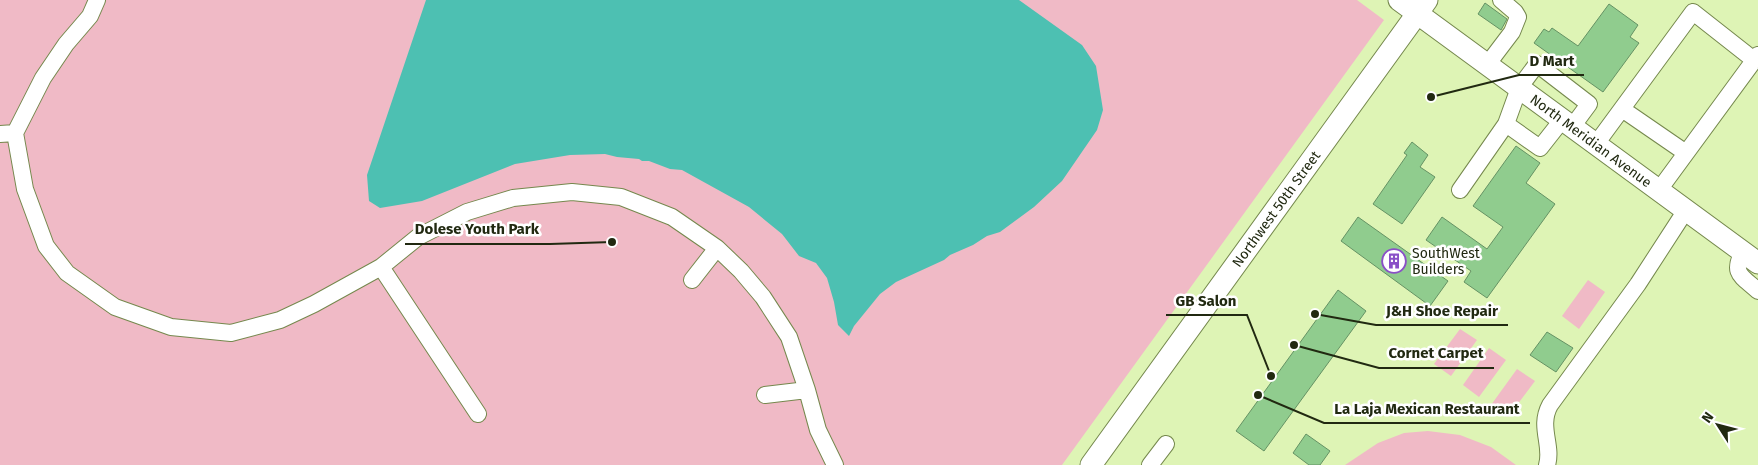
<svg xmlns="http://www.w3.org/2000/svg" width="1758" height="465" font-family="'Fira Sans',sans-serif">
	<rect width="100%" height="100%" fill="#def4b5"/>
	<!-- green -->
	<path fill="#f0bac6" d="M 0,0 L 1357,0 L 1384,20 L 1062,465 L 0,465 Z
		M 1588,280 L 1605,292 L 1579,329 L 1562,316 Z
		M 1460,329 L 1477,340 L 1451,376 L 1434,364 Z
		M 1489,348 L 1506,360 L 1479,397 L 1463,385 Z
		M 1517,369 L 1535,381 L 1508,417 L 1491,405 Z
		M 1428,431 L 1460,435 L 1491,447 L 1516,465 L 1345,465 L 1378,443 L 1404,433 Z"/>
	<!-- water -->
	<path fill="#4dc0b2" d="M 426,0 L 1019,0 L 1082,45 L 1096,66 L 1103,110 L 1097,130 L 1062,181 L 1034,207 L 1000,232 L 987,236 L 973,245 L 950,255 L 944,260 L 896,282 L 880,294 L 854,326 L 849,336 L 838,325 L 834,302 L 827,278 L 816,263 L 799,256 L 782,234 L 749,207 L 682,170 L 670,169 L 649,161 L 642,161 L 639,159 L 617,157 L 605,154 L 570,155 L 515,164 L 422,201 L 380,208 L 369,201 L 367,175 Z"/>
	<!-- building -->
	<path fill="#90cc8e" stroke="#659264" d="M 1485,3 L 1507,19 L 1501,30 L 1478,14 Z
		M 1609,4 L 1638,25 L 1630,37 L 1639,43 L 1603,92 L 1534,43 L 1544,29 L 1549,32 L 1552,28 L 1578,46 Z
		M 1412,142 L 1428,155 L 1420,167 L 1435,177 L 1402,224 L 1373,204 L 1407,155 L 1404,153 Z
		M 1516,146 L 1540,163 L 1526,183 L 1555,204 L 1487,298 L 1464,282 L 1471,271 L 1426,240 L 1442,217 L 1487,249 L 1503,227 L 1473,206 Z
		M 1358,217 L 1448,281 L 1430,306 L 1341,241 Z
		M 1338,290 L 1366,311 L 1264,451 L 1236,431 Z
		M 1547,332 L 1573,348 L 1556,372 L 1530,355 Z
		M 1306,434 L 1330,451 L 1320,465 L 1309,465 L 1293,453 Z"/>
	<g fill="none" stroke-linecap="round" stroke-linejoin="round">
		<!-- minor casing -->
		<g stroke="#75884d" stroke-width="18">
			<path id="minor" d="M 97,0 L 90,16 L 66,44 L 43,78 L 15,133 L 25,189 L 46,246 L 67,273 L 115,307 L 171,327 L 231,333 L 280,320 L 314,304 L 381,267 L 418,237 L 467,212 L 513,198 L 572,192 L 621,197 L 672,217 L 717,248 L 741,271 L 763,297 L 789,337 L 807,390 L 818,430 L 835,465
				M 1487,65 L 1512,32 L 1518,17 L 1515,12 L 1501,0
				M 1622,109 L 1686,153
				M 1506,124 L 1540,148 L 1562,120
				M 0,134 L 15,133
				M 1596,144 L 1693,12 L 1754,60
				M 1460,190 L 1506,124 L 1519,88 L 1537,64 L 1589,104 L 1572,127
				M 1659,190 L 1758,55
				M 1743,252 C 1731,274 1742,276 1758,291
				M 381,267 L 478,414
				M 692,280 L 717,248
				M 765,395 L 807,390
				M 1150,465 L 1166,444
				M 1547,465 C 1553,445 1538,427 1550,405 L 1638,284 L 1686,210"/>
		</g>
		<!-- major casing -->
		<g stroke="#75884d" stroke-width="23">
			<g id="major">
				<path id="s1" d="M 1399,0 L 1758,263"/>
				<path id="s2" d="M 1091,465 L 1427,0"/>
			</g>
		</g>
		<!-- minor -->
		<use href="#minor" stroke="#fff" stroke-width="16"/>
		<!-- major -->
		<use href="#major" stroke="#fff" stroke-width="21"/>
	</g>
	<!-- icons -->
	<defs>
		<g id="building-ring" transform="scale(1.25)"><circle r="9.5" fill="#fff" stroke="#8a50c7" stroke-width="1.5"/><path d="M-4-6H4V6H1V3H-1V6H-4ZM-2.5-4.3h1.7v1.8h-1.7ZM.8-4.3h1.7v1.8H.8ZM-2.5-1h1.7V.8h-1.7ZM.8-1h1.7V.8H.8Z" fill="#8a50c7"/></g>
	</defs>
	<g fill-rule="evenodd">
		<use href="#building-ring" x="1394" y="261"/>
	</g>
	<g text-anchor="middle" dominant-baseline="central" stroke-width="5" stroke-linejoin="round" paint-order="stroke">
		<!-- street labels -->
		<g font-size="14" fill="#212911" stroke="#fff">
			<text stroke="none"><textPath href="#s1" startOffset="238">North Meridian Avenue</textPath></text>
			<text stroke="none"><textPath href="#s2" startOffset="316">Northwest 50th Street</textPath></text>
		</g>
		<!-- poi labels -->
		<g font-size="14" fill="#212911" stroke="#fff" text-anchor="start">
			<text x="1412" y="253">SouthWest<tspan x="1412" dy="16">Builders</tspan></text>
		</g>
	</g>
	<!-- callouts -->
	<path fill="none" stroke="#212911" stroke-width="2" d="M1431 97L1519 75H1584M612 242L550 244H405M1271 376L1247 315H1166M1315 314L1376 325H1508M1294 345L1379 368H1494M1258 395L1324 423H1530"/>
	<g fill="#212911" stroke="#fff" stroke-width="2">
		<circle cx="1431" cy="97" r="5"/>
		<circle cx="612" cy="242" r="5"/>
		<circle cx="1271" cy="376" r="5"/>
		<circle cx="1315" cy="314" r="5"/>
		<circle cx="1294" cy="345" r="5"/>
		<circle cx="1258" cy="395" r="5"/>
	</g>
	<g font-size="15" text-anchor="middle" font-weight="bold" fill="#212911" stroke="#fff" stroke-width="5" stroke-linejoin="round" paint-order="stroke">
		<text x="1552" y="66">D Mart</text>
		<text x="477" y="234">Dolese Youth Park</text>
		<text x="1206" y="306">GB Salon</text>
		<text x="1442" y="316">J&amp;H Shoe Repair</text>
		<text x="1436" y="358">Cornet Carpet</text>
		<text x="1427" y="414">La Laja Mexican Restaurant</text>
	</g>
	<!-- north arrow -->
	<g transform="translate(1718 425) rotate(306)" stroke="#ffffff" stroke-width="4" paint-order="stroke">
	<path d="M0-4L9 19L0 12L-9 19Z" fill="#212911"/>
	<text y="-8" font-size="14" font-weight="bold" text-anchor="middle" fill="#212911">N</text>
	</g>
</svg>
